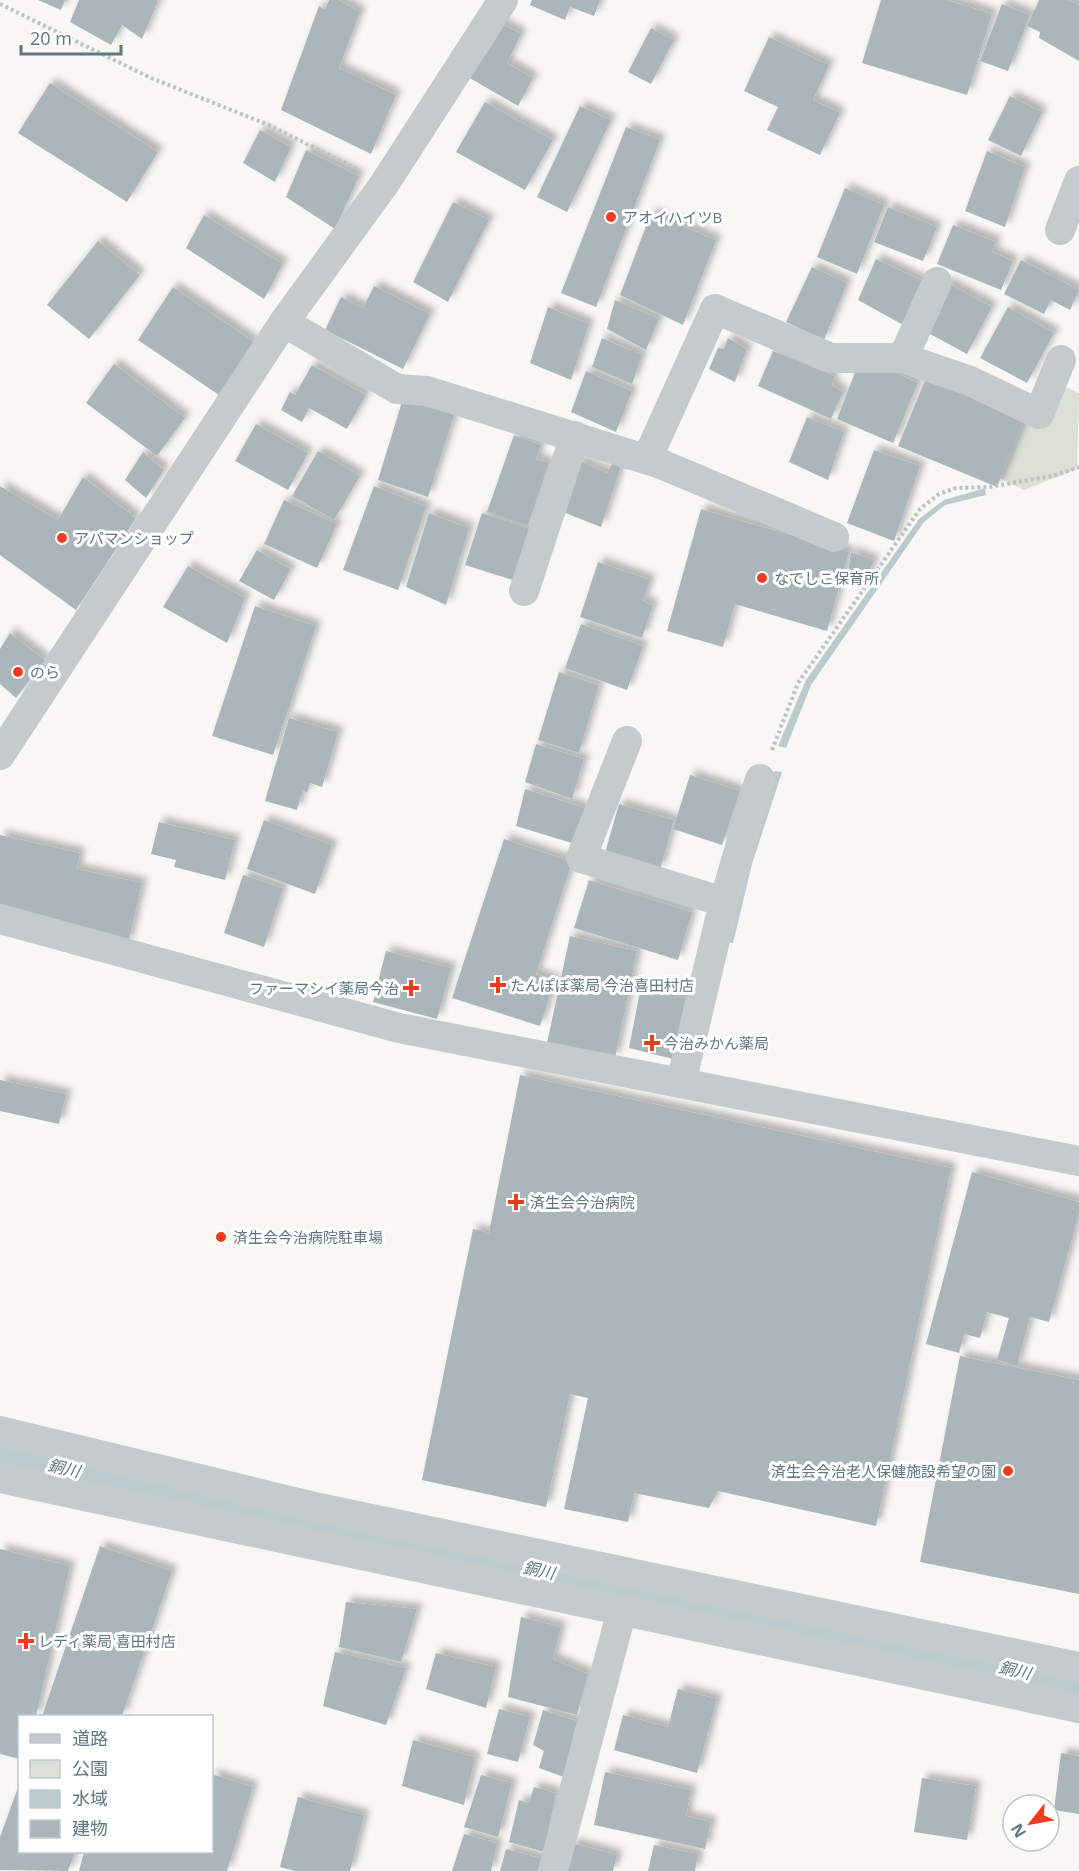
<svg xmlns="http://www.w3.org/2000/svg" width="1079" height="1871" font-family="'Open Sans','Noto Sans JP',sans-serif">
	<defs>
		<filter id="shadow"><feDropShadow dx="5.5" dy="-5.5" stdDeviation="3" flood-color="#0004"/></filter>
	</defs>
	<rect width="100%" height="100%" fill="#f8f7f4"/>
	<!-- green -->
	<path fill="#dae0d5" d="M 1063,386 L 1079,393 L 1077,469 L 1024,490 L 995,476 L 1028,406 Z"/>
	<!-- water -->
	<path fill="#bbcacd" d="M 985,488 L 986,495 L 945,505 L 924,522 L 811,685 L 786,748 L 778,746 L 806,680 L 919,519 L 944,500 Z
		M 774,771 L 782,772 L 752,864 L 733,943 L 726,942 L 745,864 Z
		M 0,1437 L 1079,1672 L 1079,1701 L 0,1467 Z"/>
	<!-- building -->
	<path fill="#abb6ba" filter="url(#shadow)" d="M 38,0 L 65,0 L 61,10 Z
		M 79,0 L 156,0 L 158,1 L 142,39 L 122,25 L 111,45 L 70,22 Z
		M 329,0 L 339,0 L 360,12 L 339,68 L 396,95 L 371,154 L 281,110 L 319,6 L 325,10 Z
		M 532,0 L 600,0 L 594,16 L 570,7 L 565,20 L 530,5 Z
		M 881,0 L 947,0 L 992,14 L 967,95 L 862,63 Z
		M 1039,0 L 1068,0 L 1079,5 L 1079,61 L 1039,38 L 1040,32 L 1027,26 Z
		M 1002,4 L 1030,15 L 1008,71 L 980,61 Z
		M 496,20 L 521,34 L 507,63 L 533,78 L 518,106 L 468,77 Z
		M 651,28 L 674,40 L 651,84 L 628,72 Z
		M 769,37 L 829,65 L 813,100 L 840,113 L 820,155 L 767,130 L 778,107 L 744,91 Z
		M 50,83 L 158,152 L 127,202 L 18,133 Z
		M 1010,96 L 1042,112 L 1021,156 L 988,140 Z
		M 485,102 L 553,140 L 525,190 L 456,152 Z
		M 580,106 L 611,120 L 567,212 L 537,197 Z
		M 626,127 L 660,140 L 596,307 L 561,293 Z
		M 260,130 L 291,147 L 275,182 L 243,163 Z
		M 306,150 L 359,176 L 335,229 L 286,197 Z
		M 987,151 L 1025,167 L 1005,227 L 965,211 Z
		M 845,188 L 884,205 L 857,274 L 817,257 Z
		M 453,202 L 489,220 L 448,302 L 413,282 Z
		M 888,207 L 937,227 L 923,261 L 874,242 Z
		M 651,213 L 716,240 L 683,325 L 620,295 Z
		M 204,215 L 283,264 L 264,299 L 186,248 Z
		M 953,225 L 996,242 L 992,252 L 1013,261 L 1001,290 L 937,264 Z
		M 98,241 L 140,275 L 89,339 L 47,305 Z
		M 876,259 L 925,282 L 905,326 L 858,300 Z
		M 1021,260 L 1079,290 L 1070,310 L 1051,300 L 1044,314 L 1004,294 Z
		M 812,267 L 847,283 L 824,340 L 786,322 Z
		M 946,282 L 992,307 L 967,354 L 921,329 Z
		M 374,286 L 430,314 L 403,369 L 325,330 L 341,297 L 363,308 Z
		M 173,287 L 254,342 L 219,395 L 138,340 Z
		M 615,300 L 659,319 L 646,350 L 607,329 Z
		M 548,307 L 589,324 L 571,380 L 530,363 Z
		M 1008,307 L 1054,333 L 1027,383 L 980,358 Z
		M 602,338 L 642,355 L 632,384 L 592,367 Z
		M 728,338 L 747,349 L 735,382 L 709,369 L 718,348 L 724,349 Z
		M 773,351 L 834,376 L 832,385 L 843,392 L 831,419 L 758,386 Z
		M 861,357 L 918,383 L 893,443 L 837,419 Z
		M 114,364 L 185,418 L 157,456 L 86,403 Z
		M 312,365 L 366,395 L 347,429 L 309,408 L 302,422 L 281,410 L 290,392 L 295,395 Z
		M 586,371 L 632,391 L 616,432 L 571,412 Z
		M 926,378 L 1025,418 L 997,487 L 898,446 Z
		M 405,392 L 456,409 L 428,497 L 378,480 Z
		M 807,417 L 844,432 L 828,480 L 789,462 Z
		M 256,424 L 308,453 L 288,490 L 235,461 Z
		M 514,435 L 541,445 L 536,459 L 549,463 L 528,526 L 487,512 Z
		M 874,450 L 920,466 L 894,541 L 847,523 Z
		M 318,451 L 360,476 L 334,520 L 292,496 Z
		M 143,452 L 164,470 L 146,498 L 125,480 Z
		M 578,460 L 607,473 L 613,462 L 621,466 L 601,527 L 560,511 Z
		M 83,477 L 136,518 L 76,610 L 0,555 L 0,486 L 58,520 Z
		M 374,486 L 426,507 L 398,590 L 343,570 Z
		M 284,500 L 337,524 L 317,568 L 264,544 Z
		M 701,509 L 849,552 L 827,631 L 735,604 L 723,647 L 667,631 Z
		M 429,513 L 469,528 L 446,605 L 406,587 Z
		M 482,513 L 533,530 L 516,581 L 465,565 Z
		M 257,550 L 291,569 L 274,600 L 239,581 Z
		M 851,552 L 874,560 L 864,586 L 847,578 Z
		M 598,562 L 650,580 L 643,601 L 653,605 L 642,638 L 580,617 Z
		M 188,566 L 245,598 L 227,643 L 163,607 Z
		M 255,606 L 316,626 L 273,755 L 212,736 Z
		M 581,624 L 643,646 L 627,690 L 565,668 Z
		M 10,633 L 45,660 L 16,698 L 0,684 L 0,649 Z
		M 559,672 L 599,685 L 579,753 L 538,740 Z
		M 289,718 L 338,732 L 322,787 L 310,783 L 307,793 L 303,790 L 297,810 L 265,801 Z
		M 536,744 L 584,759 L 572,799 L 525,782 Z
		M 690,775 L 740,791 L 722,845 L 673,829 Z
		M 525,789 L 585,808 L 575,844 L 516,826 Z
		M 619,804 L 674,820 L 660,870 L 605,853 Z
		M 264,820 L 332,845 L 315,894 L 247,869 Z
		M 159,822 L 235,840 L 225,880 L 174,867 L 176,860 L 151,854 Z
		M 0,835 L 80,853 L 77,869 L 142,883 L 128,944 L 0,915 Z
		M 504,839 L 572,862 L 536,974 L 555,980 L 540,1026 L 452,998 Z
		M 243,875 L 283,888 L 264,947 L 224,933 Z
		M 589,880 L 692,912 L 678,960 L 574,928 Z
		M 570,936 L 637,951 L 615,1058 L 547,1043 Z
		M 386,951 L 451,968 L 437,1019 L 373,1002 Z
		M 641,986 L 689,999 L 677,1060 L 629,1048 Z
		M 520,1075 L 951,1168 L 876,1526 L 718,1491 L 709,1508 L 634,1493 L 628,1522 L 564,1509 L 588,1398 L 570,1394 L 546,1507 L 422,1480 L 473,1229 L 489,1233 Z
		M 0,1080 L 66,1094 L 59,1124 L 0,1111 Z
		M 972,1172 L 1079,1202 L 1079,1213 L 1049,1322 L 1030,1317 L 1017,1366 L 997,1360 L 1009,1318 L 987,1312 L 980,1338 L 964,1334 L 959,1353 L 926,1344 Z
		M 960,1356 L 1079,1380 L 1079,1594 L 920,1562 Z
		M 100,1546 L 172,1571 L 122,1716 L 42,1716 Z
		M 0,1549 L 70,1566 L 36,1716 L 20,1716 L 20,1759 L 0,1754 Z
		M 346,1602 L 417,1609 L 401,1662 L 339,1647 Z
		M 521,1617 L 561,1627 L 553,1659 L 588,1674 L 577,1715 L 508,1697 Z
		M 335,1652 L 406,1668 L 386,1725 L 323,1706 Z
		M 436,1653 L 496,1667 L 486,1708 L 426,1689 Z
		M 678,1689 L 717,1699 L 697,1773 L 614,1750 L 623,1715 L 668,1727 Z
		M 499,1709 L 530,1717 L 518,1762 L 487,1754 Z
		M 543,1710 L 580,1722 L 564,1777 L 539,1768 L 544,1751 L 533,1745 Z
		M 413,1740 L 475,1757 L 464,1805 L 402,1786 Z
		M 1061,1753 L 1079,1756 L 1079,1814 L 1054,1810 Z
		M 605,1772 L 691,1790 L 686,1816 L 711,1822 L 705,1849 L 594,1825 Z
		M 212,1774 L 253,1787 L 227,1871 L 79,1871 L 84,1852 L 212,1852 Z
		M 481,1775 L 512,1783 L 498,1837 L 464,1827 Z
		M 922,1778 L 976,1786 L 967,1840 L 914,1832 Z
		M 20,1782 L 20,1852 L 75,1852 L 68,1871 L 0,1870 L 0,1837 Z
		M 534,1787 L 556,1793 L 544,1852 L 509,1842 L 519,1800 L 529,1803 Z
		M 298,1797 L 364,1815 L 350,1871 L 295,1871 L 280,1867 Z
		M 464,1834 L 497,1843 L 491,1871 L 452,1871 Z
		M 572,1843 L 617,1855 L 613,1871 L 566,1871 Z
		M 654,1845 L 698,1854 L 695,1871 L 648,1871 Z
		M 506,1849 L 543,1859 L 540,1871 L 500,1871 Z"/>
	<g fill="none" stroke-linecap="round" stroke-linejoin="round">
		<!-- path -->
		<path stroke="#bec2c3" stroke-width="4" stroke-dasharray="3 3" stroke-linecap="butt" d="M 0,4 L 151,78 L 269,125 L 357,169
			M 772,750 L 798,683 L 920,509 L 939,494 L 956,488 L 990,487 L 1056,475 L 1079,467"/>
		<!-- street -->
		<path stroke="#c5cacc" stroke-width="30" d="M 1060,230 L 1079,181
			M 284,322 L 397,389 L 427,391 L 661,464 L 834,537
			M 903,358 L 937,282
			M 647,459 L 715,309 L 831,358 L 903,358 L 970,381 L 1039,414 L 1061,360
			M 524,591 L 575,436
			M 627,741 L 581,858 L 724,902 L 681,1083
			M 0,755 L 284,322 L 385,183 L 503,0
			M 724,902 L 760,779
			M 0,919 L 399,1028 L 1079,1161
			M 0,1431 L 319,1508 L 1079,1667
			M 0,1478 L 1079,1708
			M 553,1871 L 622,1610"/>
	</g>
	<!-- markers -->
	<g fill="#ee3d1e" stroke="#fff" stroke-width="2">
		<circle cx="611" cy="217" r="6"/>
		<circle cx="62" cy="538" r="6"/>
		<circle cx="762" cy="578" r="6"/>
		<circle cx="18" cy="672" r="6"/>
		<path d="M495 976h6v6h6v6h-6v6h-6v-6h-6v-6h6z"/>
		<path d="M408 979h6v6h6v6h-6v6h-6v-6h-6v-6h6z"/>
		<path d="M649 1034h6v6h6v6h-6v6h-6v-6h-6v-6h6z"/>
		<path d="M513 1193h6v6h6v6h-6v6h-6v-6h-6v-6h6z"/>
		<circle cx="221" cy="1237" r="6"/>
		<circle cx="1008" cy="1471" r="6"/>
		<path d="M23 1632h6v6h6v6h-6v6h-6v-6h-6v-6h6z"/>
	</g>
	<g text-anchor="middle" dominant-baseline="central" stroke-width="6" stroke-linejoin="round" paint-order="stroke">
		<!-- poi labels -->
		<g font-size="15" fill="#617681" stroke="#fff" text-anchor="start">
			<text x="623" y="217">アオイハイツB</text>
			<text x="74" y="538">アパマンショップ</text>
			<text x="774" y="578">なでしこ保育所</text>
			<text x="30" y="672">のら</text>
			<text x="510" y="985">たんぽぽ薬局 今治喜田村店</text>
			<text x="399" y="988" text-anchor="end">ファーマシイ薬局今治</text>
			<text x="664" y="1043">今治みかん薬局</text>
			<text x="530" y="1202">済生会今治病院</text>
			<text x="233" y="1237">済生会今治病院駐車場</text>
			<text x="996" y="1471" text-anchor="end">済生会今治老人保健施設希望の園</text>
			<text x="38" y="1641">レディ薬局 喜田村店</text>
		</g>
		<!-- water labels -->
		<g font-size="16" font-style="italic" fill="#5b767c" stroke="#fff">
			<text transform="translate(64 1468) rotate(13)">銅川</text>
			<text transform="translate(539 1570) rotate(11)">銅川</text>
			<text transform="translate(1015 1670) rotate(13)">銅川</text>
		</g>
	</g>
	<!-- legend -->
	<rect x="18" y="1715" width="195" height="138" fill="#ffffff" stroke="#c0c8cd" stroke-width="1.5"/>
	<rect x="30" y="1734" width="30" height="9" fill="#c5cacc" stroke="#c0c8cd" stroke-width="1.5"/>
	<text x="72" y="1745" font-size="18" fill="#617681">道路</text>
	<rect x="30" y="1760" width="30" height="18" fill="#dae0d5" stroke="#c0c8cd" stroke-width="1.5"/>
	<text x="72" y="1775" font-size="18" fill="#617681">公園</text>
	<rect x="30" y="1790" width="30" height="18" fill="#bbcacd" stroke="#c0c8cd" stroke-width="1.5"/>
	<text x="72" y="1805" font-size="18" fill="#617681">水域</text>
	<rect x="30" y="1820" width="30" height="18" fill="#abb6ba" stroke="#c0c8cd" stroke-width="1.5"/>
	<text x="72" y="1835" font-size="18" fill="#617681">建物</text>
	<!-- north arrow -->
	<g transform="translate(1031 1823) rotate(239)"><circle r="28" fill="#ffffff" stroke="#c0c8cd" stroke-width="1.5"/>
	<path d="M0-4.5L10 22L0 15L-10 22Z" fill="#ee3d1e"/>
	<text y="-9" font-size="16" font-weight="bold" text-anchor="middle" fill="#617681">N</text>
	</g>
	<!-- scale -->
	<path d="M21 45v9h100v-9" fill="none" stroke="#617681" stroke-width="3"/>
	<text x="30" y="45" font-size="18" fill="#617681" stroke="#ffffff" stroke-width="4.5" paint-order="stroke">20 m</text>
</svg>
